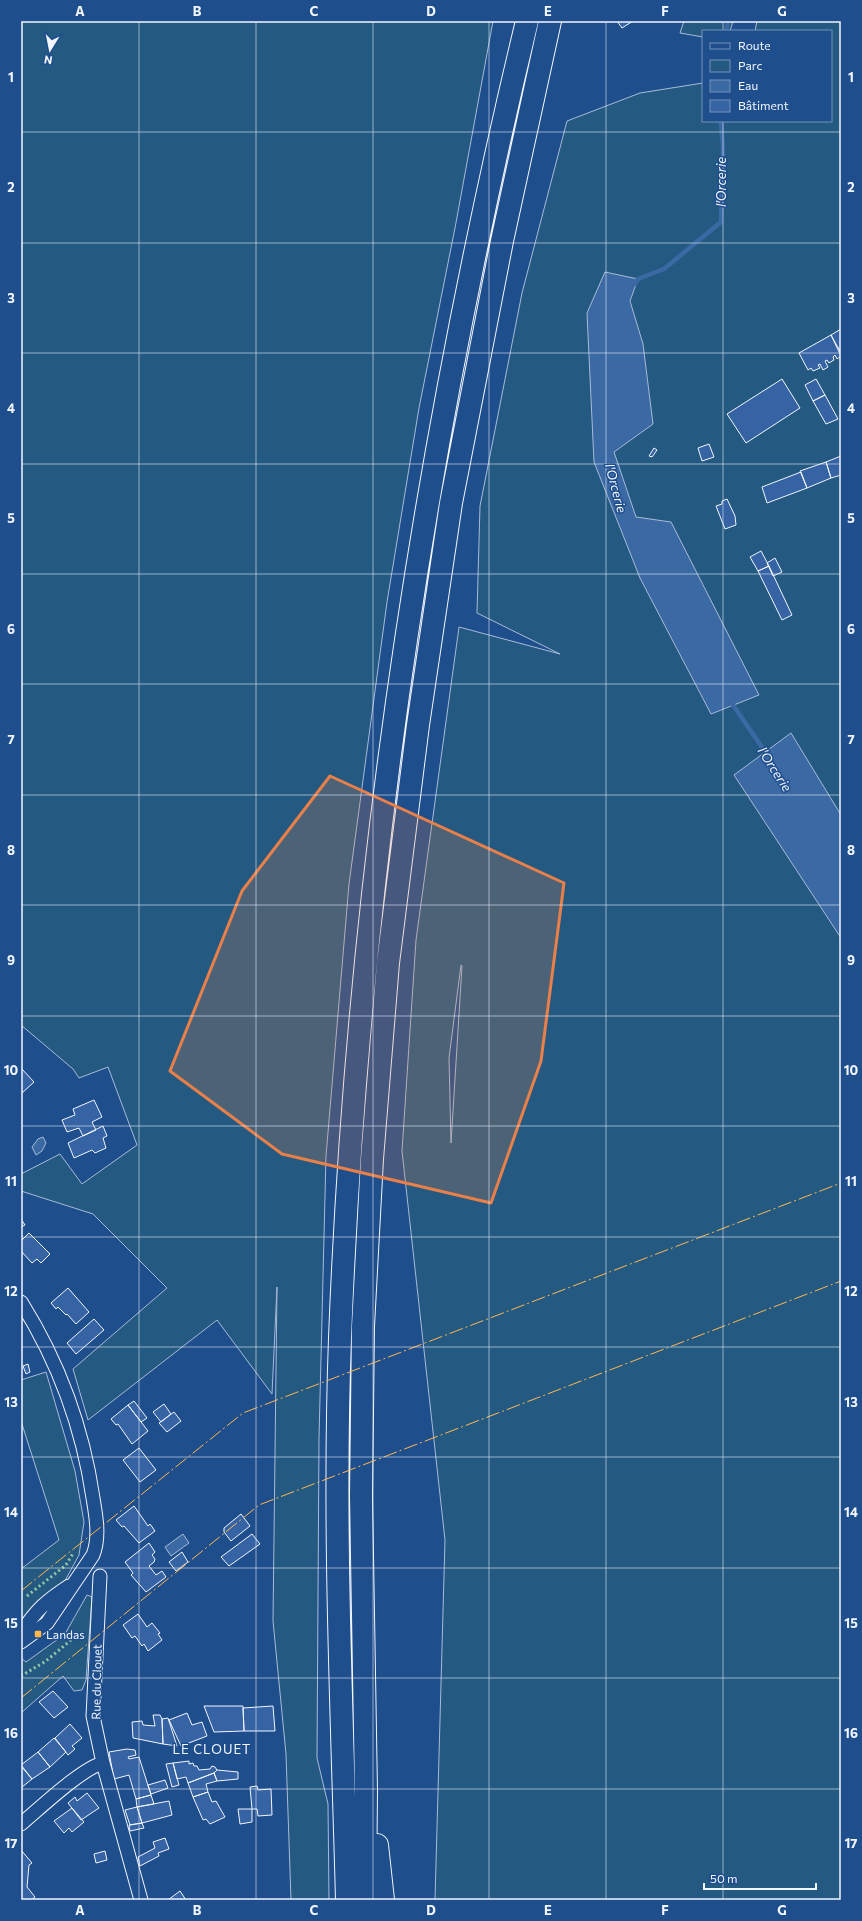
<svg xmlns="http://www.w3.org/2000/svg" width="862" height="1921" font-family="Commissioner,sans-serif">
	<rect width="100%" height="100%" fill="#1f4e8c"/>
	<!-- green -->
	<path fill="#245a82" stroke="#a8bbd7" fill-rule="evenodd" d="M 21,21 L 493,21 L 455,228 L 419,408 L 387,602 L 349,884 L 326,1156 L 319,1438 L 317,1758 L 328,1804 L 329,1900 L 291,1900 L 286,1754 L 273,1621 L 277,1287 L 272,1394 L 217,1320 L 88,1420 L 73,1369 L 167,1288 L 93,1214 L 21,1191 L 21,1174 L 60,1154 L 82,1184 L 137,1145 L 108,1067 L 79,1078 L 73,1069 L 21,1025 Z
		M 684,21 L 733,21 L 730,31 L 703,31 L 703,37 L 680,33 Z
		M 757,21 L 841,21 L 841,1900 L 435,1900 L 445,1540 L 402,1151 L 416,940 L 459,627 L 560,654 L 477,613 L 480,506 L 522,293 L 567,121 L 640,93 L 703,83 L 703,121 L 831,121 L 831,31 L 755,31 ZM 461,965 L 462,966 L 451,1143 L 449,1058 Z
		M 46,1372 L 75,1471 L 84,1522 L 79,1555 L 66,1579 L 25,1616 L 21,1623 L 21,1569 L 59,1540 L 21,1421 L 21,1380 Z
		M 87,1595 L 92,1597 L 86,1680 L 82,1690 L 74,1691 L 63,1676 L 21,1713 L 21,1658 L 26,1662 L 65,1634 Z"/>
	<!-- water -->
	<path fill="#3b69a3" stroke="#a8bbd7" d="M 605,272 L 638,279 L 630,301 L 643,344 L 653,424 L 614,452 L 636,517 L 671,522 L 759,695 L 711,714 L 640,578 L 594,462 L 587,313 Z
		M 791,733 L 841,815 L 841,938 L 734,775 Z
		M 43,1137 L 46,1143 L 42,1151 L 36,1155 L 32,1147 L 38,1139 Z
		M 183,1534 L 189,1543 L 171,1556 L 165,1547 Z"/>
	<g fill="none" stroke-linecap="round" stroke-linejoin="round">
		<!-- stream -->
		<path stroke="#3b69a3" stroke-width="4.5" d="M 726,31 L 728,21
			M 635,284 L 638,279 L 664,269 L 721,222 L 723,149 L 721,121
			M 731,702 L 768,756"/>
	</g>
	<!-- building -->
	<path fill="#3563a3" stroke="#f2f6ff" d="M 617,21 L 633,21 L 622,28 Z
		M 841,329 L 841,353 L 831,335 Z
		M 831,335 L 841,356 L 837,359 L 835,355 L 833,357 L 834,360 L 829,363 L 827,360 L 825,361 L 828,367 L 823,370 L 820,364 L 818,365 L 820,368 L 813,371 L 811,368 L 808,370 L 799,353 Z
		M 782,379 L 800,408 L 746,443 L 727,414 Z
		M 816,379 L 825,395 L 813,401 L 805,385 Z
		M 825,395 L 838,419 L 826,424 L 813,401 Z
		M 709,444 L 714,457 L 702,461 L 698,448 Z
		M 654,448 L 657,450 L 652,457 L 649,456 Z
		M 841,456 L 841,475 L 831,478 L 826,462 Z
		M 826,462 L 831,478 L 807,488 L 800,471 Z
		M 801,472 L 807,488 L 767,503 L 762,487 Z
		M 727,499 L 735,516 L 736,525 L 725,529 L 716,506 L 722,504 L 722,501 Z
		M 761,551 L 769,566 L 758,571 L 750,557 Z
		M 775,558 L 782,572 L 773,576 L 767,563 Z
		M 769,566 L 792,615 L 782,620 L 758,571 Z
		M 21,1068 L 34,1082 L 21,1094 Z
		M 94,1100 L 102,1117 L 92,1122 L 96,1130 L 83,1136 L 79,1128 L 67,1132 L 62,1120 L 75,1115 L 73,1109 Z
		M 103,1126 L 107,1136 L 103,1138 L 106,1148 L 95,1153 L 92,1150 L 74,1158 L 68,1143 Z
		M 21,1219 L 25,1225 L 21,1227 Z
		M 29,1233 L 50,1254 L 41,1263 L 37,1259 L 32,1263 L 21,1251 L 21,1241 Z
		M 68,1288 L 89,1312 L 76,1324 L 67,1314 L 66,1315 L 58,1307 L 56,1309 L 51,1303 Z
		M 94,1319 L 104,1330 L 76,1354 L 67,1343 Z
		M 28,1364 L 30,1372 L 26,1374 L 23,1366 Z
		M 134,1401 L 147,1418 L 141,1422 L 128,1405 Z
		M 164,1404 L 171,1414 L 161,1422 L 153,1412 Z
		M 128,1405 L 148,1431 L 132,1444 L 118,1424 L 116,1425 L 111,1419 Z
		M 174,1412 L 181,1421 L 167,1432 L 159,1423 Z
		M 139,1448 L 156,1470 L 140,1482 L 123,1460 Z
		M 134,1506 L 148,1526 L 150,1524 L 155,1531 L 139,1543 L 124,1526 L 122,1527 L 116,1520 Z
		M 241,1514 L 250,1526 L 231,1541 L 224,1532 L 224,1528 Z
		M 252,1534 L 260,1544 L 229,1566 L 221,1557 Z
		M 149,1543 L 155,1552 L 152,1555 L 155,1559 L 154,1562 L 149,1566 L 156,1575 L 162,1571 L 166,1577 L 146,1592 L 131,1575 L 133,1573 L 125,1562 Z
		M 182,1552 L 188,1562 L 176,1571 L 169,1562 Z
		M 138,1614 L 147,1627 L 152,1623 L 160,1633 L 158,1634 L 162,1640 L 148,1651 L 144,1644 L 142,1646 L 135,1636 L 132,1638 L 123,1625 Z
		M 53,1691 L 68,1707 L 54,1718 L 39,1702 Z
		M 204,1706 L 243,1706 L 244,1731 L 214,1732 Z
		M 273,1706 L 275,1731 L 244,1731 L 243,1708 Z
		M 187,1713 L 192,1725 L 202,1722 L 207,1736 L 181,1746 L 169,1720 Z
		M 153,1715 L 160,1715 L 162,1719 L 163,1744 L 133,1738 L 132,1722 L 142,1721 L 143,1725 L 155,1726 Z
		M 168,1718 L 177,1746 L 163,1744 L 162,1719 Z
		M 70,1724 L 82,1738 L 72,1746 L 75,1749 L 68,1755 L 55,1738 Z
		M 54,1738 L 66,1752 L 50,1767 L 38,1752 Z
		M 127,1749 L 135,1750 L 136,1755 L 128,1757 L 129,1759 L 139,1757 L 151,1795 L 136,1799 L 129,1775 L 114,1779 L 109,1752 Z
		M 38,1752 L 50,1767 L 32,1779 L 21,1765 Z
		M 189,1761 L 189,1764 L 193,1763 L 194,1766 L 197,1766 L 199,1770 L 210,1769 L 212,1766 L 215,1767 L 217,1770 L 214,1773 L 188,1783 L 186,1777 L 177,1779 L 173,1763 Z
		M 173,1763 L 179,1785 L 172,1787 L 166,1764 Z
		M 21,1766 L 32,1779 L 21,1788 L 21,1790 Z
		M 217,1770 L 238,1772 L 238,1779 L 217,1781 L 214,1773 Z
		M 214,1773 L 217,1781 L 206,1784 L 208,1792 L 193,1797 L 188,1783 Z
		M 165,1780 L 168,1788 L 151,1794 L 148,1785 Z
		M 257,1786 L 258,1790 L 271,1789 L 272,1815 L 258,1816 L 257,1809 L 252,1809 L 250,1787 Z
		M 208,1792 L 212,1802 L 216,1801 L 225,1817 L 210,1824 L 206,1819 L 203,1820 L 193,1797 Z
		M 87,1793 L 99,1808 L 81,1820 L 68,1803 L 75,1797 L 77,1801 Z
		M 151,1795 L 154,1804 L 137,1807 L 136,1799 Z
		M 169,1801 L 172,1815 L 142,1823 L 137,1807 Z
		M 137,1807 L 142,1823 L 130,1825 L 125,1810 Z
		M 72,1808 L 84,1822 L 72,1832 L 69,1828 L 64,1833 L 54,1821 Z
		M 238,1809 L 252,1809 L 252,1822 L 240,1824 Z
		M 142,1823 L 144,1828 L 130,1831 L 129,1825 Z
		M 165,1838 L 169,1849 L 158,1853 L 159,1856 L 140,1866 L 138,1857 L 155,1848 L 153,1842 Z
		M 21,1850 L 32,1863 L 29,1865 L 27,1887 L 35,1897 L 31,1900 L 21,1900 Z
		M 105,1851 L 107,1860 L 96,1863 L 94,1854 Z
		M 180,1891 L 186,1900 L 168,1900 Z"/>
	<g fill="none" stroke-linecap="round" stroke-linejoin="round">
		<!-- street casing -->
		<g stroke="#f2f6ff" stroke-width="15">
			<path id="street" d="M 21,1302 C 58,1361 83,1429 93,1498 C 96,1516 100,1537 93,1555 L 47,1623 L 21,1642
				M 100,1576 L 93,1716 L 103,1763 L 141,1900
				M 21,1633 C 36,1610 46,1601 69,1586
				M 21,1824 C 39,1809 82,1768 103,1763"/>
		</g>
		<!-- highway casing -->
		<g stroke="#f2f6ff" stroke-width="24">
			<path id="highway" d="M 377,1845 L 383,1900
				M 347,1900 C 342,1713 333,1525 340,1338 C 357,894 423,453 527,21
				M 365,1900 L 366,1791 L 361,1496 L 363,1326 L 372,1159 L 388,963 L 418,725 L 451,503 L 502,241 L 550,21"/>
		</g>
		<!-- street -->
		<use href="#street" stroke="#1f4e8c" stroke-width="13"/>
		<!-- highway -->
		<use href="#highway" stroke="#1f4e8c" stroke-width="22"/>
		<!-- hedge -->
		<path stroke="#97c8a6" stroke-width="3" stroke-dasharray="2 3" stroke-linecap="butt" d="M 27,1596 L 66,1565 L 74,1552
			M 21,1676 L 46,1661 L 71,1640"/>
		<!-- power -->
		<path stroke="#ffb74d" stroke-width="1" stroke-dasharray="14 3 2 3" stroke-linecap="butt" d="M 21,1591 L 243,1413 L 841,1183
			M 21,1698 L 259,1505 L 841,1281"/>
	</g>
	<!-- marked area -->
	<path fill="#ea8049" fill-opacity="0.2" stroke="#ea8049" stroke-width="3" stroke-linejoin="round" d="M 330,776 L 564,883 L 541,1061 L 491,1203 L 282,1154 L 170,1071 L 242,891 Z"/>
	<!-- grid -->
	<path fill="none" stroke="#f2f6ff" stroke-width="1" stroke-opacity="0.55" d="M 139,21 L 139,1900M 256,21 L 256,1900M 373,21 L 373,1900M 489,21 L 489,1900M 606,21 L 606,1900M 723,21 L 723,31M 723,121 L 723,1900M 21,132 L 841,132M 21,243 L 841,243M 21,353 L 841,353M 21,464 L 841,464M 21,574 L 841,574M 21,684 L 841,684M 21,795 L 841,795M 21,905 L 841,905M 21,1016 L 841,1016M 21,1126 L 841,1126M 21,1237 L 841,1237M 21,1347 L 841,1347M 21,1457 L 841,1457M 21,1568 L 841,1568M 21,1678 L 841,1678M 21,1789 L 841,1789"/>
	<!-- markers -->
	<rect fill="#ffb74d" stroke="#1f4e8c" stroke-width="1.5" x="34" y="1630" width="8" height="8" rx="2"/>
	<g text-anchor="middle" dominant-baseline="central" stroke-width="3" stroke-linejoin="round" paint-order="stroke">
		<!-- poi labels -->
		<g font-size="12" fill="#f2f6ff" stroke="#1f4e8c" text-anchor="start">
			<text x="46" y="1634">Landas</text>
		</g>
		<!-- street labels -->
		<g font-size="12" fill="#f2f6ff" stroke="#1f4e8c">
			<text transform="translate(96 1682) rotate(-89)">Rue du Clouet</text>
		</g>
		<!-- water labels -->
		<g font-size="13" font-style="italic" fill="#f2f6ff" stroke="#1f4e8c">
			<text transform="translate(721 182) rotate(-90)">l'Orcerie</text>
			<text transform="translate(616 488) rotate(75)">l'Orcerie</text>
			<text transform="translate(775 769) rotate(57)">l'Orcerie</text>
		</g>
		<!-- neighbourhood labels -->
		<g font-size="13" letter-spacing="1" fill="#f2f6ff" stroke="#1f4e8c">
			<text x="212" y="1749">LE CLOUET</text>
		</g>
	</g>
	<!-- border -->
	<rect width="862" height="1921" fill="none" stroke="#1f4e8c" stroke-width="44"/>
	<!-- legend -->
	<rect x="702" y="30" width="130" height="92" fill="#1f4e8c" stroke="#7391ba"/>
	<rect x="710" y="43" width="20" height="6" fill="#1f4e8c" stroke="#7391ba"/>
	<text x="738" y="50" font-size="12" fill="#f2f6ff">Route</text>
	<rect x="710" y="60" width="20" height="12" fill="#245a82" stroke="#7391ba"/>
	<text x="738" y="70" font-size="12" fill="#f2f6ff">Parc</text>
	<rect x="710" y="80" width="20" height="12" fill="#3b69a3" stroke="#7391ba"/>
	<text x="738" y="90" font-size="12" fill="#f2f6ff">Eau</text>
	<rect x="710" y="100" width="20" height="12" fill="#3563a3" stroke="#7391ba"/>
	<text x="738" y="110" font-size="12" fill="#f2f6ff">Bâtiment</text>
	<!-- north arrow -->
	<g transform="translate(50 50) rotate(190)" stroke="#1f4e8c" stroke-width="3" paint-order="stroke">
	<path d="M0-3L7 15L0 10L-7 15Z" fill="#f2f6ff"/>
	<text y="-6" font-size="11" font-weight="bold" text-anchor="middle" fill="#f2f6ff">N</text>
	</g>
	<!-- scale -->
	<path d="M704 1883v6h112v-6" fill="none" stroke="#f2f6ff" stroke-width="2"/>
	<text x="710" y="1883" font-size="12" fill="#f2f6ff" stroke="#1f4e8c" stroke-width="3" paint-order="stroke">50 m</text>
	<rect x="22" y="22" width="818" height="1877" fill="none" stroke="#f2f6ff" stroke-width="1.5"/>
	<g font-size="13" text-anchor="middle" font-weight="bold" fill="#f2f6ff">
		<text x="80" y="16">A</text>
		<text x="197" y="16">B</text>
		<text x="314" y="16">C</text>
		<text x="431" y="16">D</text>
		<text x="548" y="16">E</text>
		<text x="665" y="16">F</text>
		<text x="782" y="16">G</text>
		<text x="11" y="82">1</text>
		<text x="851" y="82">1</text>
		<text x="11" y="192">2</text>
		<text x="851" y="192">2</text>
		<text x="11" y="303">3</text>
		<text x="851" y="303">3</text>
		<text x="11" y="413">4</text>
		<text x="851" y="413">4</text>
		<text x="11" y="523">5</text>
		<text x="851" y="523">5</text>
		<text x="11" y="634">6</text>
		<text x="851" y="634">6</text>
		<text x="11" y="744">7</text>
		<text x="851" y="744">7</text>
		<text x="11" y="855">8</text>
		<text x="851" y="855">8</text>
		<text x="11" y="965">9</text>
		<text x="851" y="965">9</text>
		<text x="11" y="1075">10</text>
		<text x="851" y="1075">10</text>
		<text x="11" y="1186">11</text>
		<text x="851" y="1186">11</text>
		<text x="11" y="1296">12</text>
		<text x="851" y="1296">12</text>
		<text x="11" y="1407">13</text>
		<text x="851" y="1407">13</text>
		<text x="11" y="1517">14</text>
		<text x="851" y="1517">14</text>
		<text x="11" y="1628">15</text>
		<text x="851" y="1628">15</text>
		<text x="11" y="1738">16</text>
		<text x="851" y="1738">16</text>
		<text x="11" y="1848">17</text>
		<text x="851" y="1848">17</text>
		<text x="80" y="1915">A</text>
		<text x="197" y="1915">B</text>
		<text x="314" y="1915">C</text>
		<text x="431" y="1915">D</text>
		<text x="548" y="1915">E</text>
		<text x="665" y="1915">F</text>
		<text x="782" y="1915">G</text>
	</g>
</svg>
